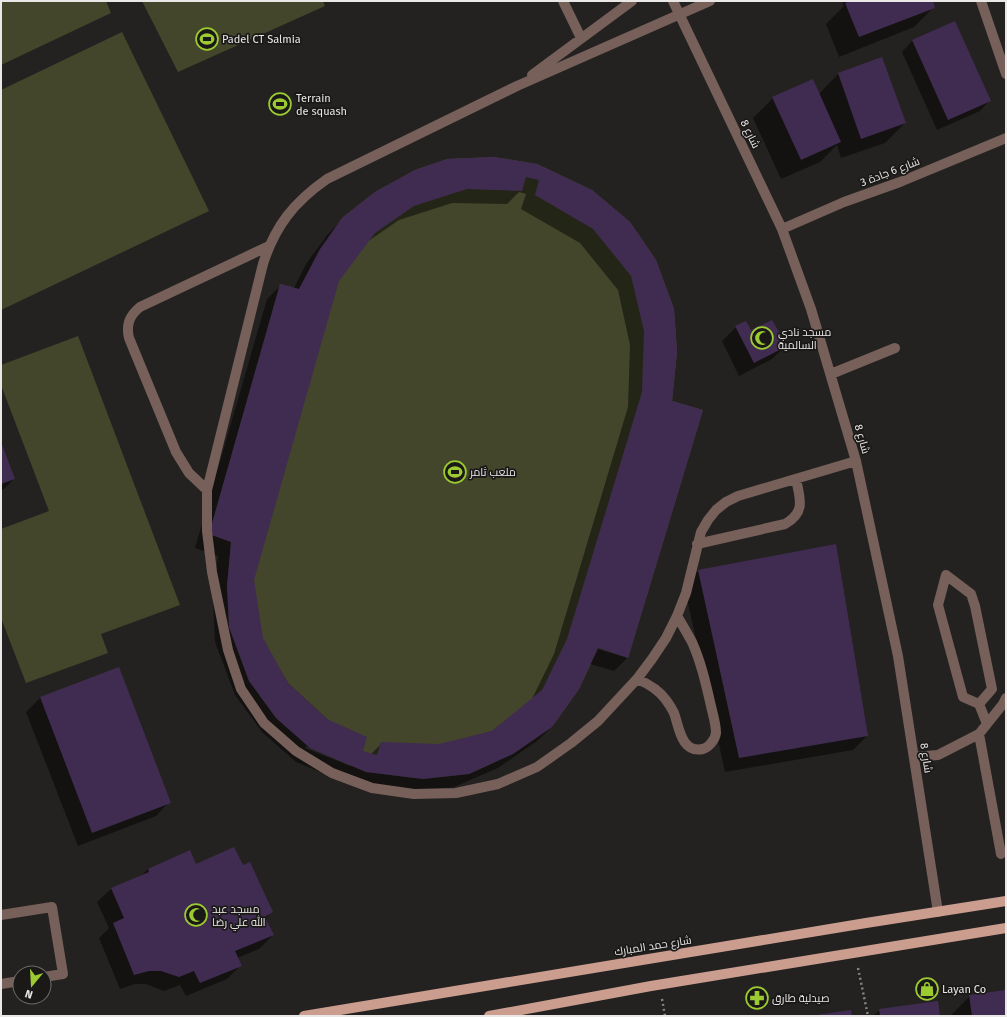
<svg xmlns="http://www.w3.org/2000/svg" width="1007" height="1017" font-family="'Fira Sans',Cairo,sans-serif">
	<rect width="100%" height="100%" fill="#242221"/>
	<!-- green -->
	<path fill="#43462a" d="M 1,1 L 106,1 L 111,13 L 1,65 Z
		M 142,1 L 323,1 L 325,6 L 178,72 Z
		M 122,32 L 209,211 L 1,310 L 1,90 Z
		M 494,157 L 537,164 L 592,190 L 630,222 L 656,260 L 674,309 L 677,352 L 672,401 L 703,410 L 628,658 L 598,649 L 579,689 L 552,727 L 513,754 L 469,774 L 423,779 L 366,772 L 310,748 L 276,718 L 249,681 L 229,627 L 227,586 L 231,542 L 209,534 L 280,284 L 299,289 L 342,218 L 375,192 L 415,170 L 447,159 Z
		M 78,336 L 180,605 L 101,634 L 108,653 L 26,683 L 1,618 L 1,529 L 49,511 L 1,385 L 1,365 Z"/>
	<!-- shadow -->
	<path fill="#0007" fill-rule="evenodd" d="M 842,1 L 931,1 L 934,7 L 914,27 L 839,57 L 826,24 L 844,6 Z
		M 954,22 L 990,100 L 980,111 L 937,130 L 902,52 L 912,41 Z
		M 882,59 L 905,123 L 885,143 L 841,158 L 837,145 L 820,162 L 781,179 L 753,118 L 773,98 L 819,94 L 838,74 Z
		M 537,165 L 655,260 L 628,657 L 614,671 L 590,664 L 552,727 L 537,741 L 498,768 L 454,787 L 409,793 L 352,785 L 296,762 L 262,732 L 235,695 L 215,642 L 213,600 L 218,556 L 195,548 L 267,299 L 281,285 L 294,288 L 306,264 L 328,234 L 343,219 ZM 519,192 L 526,194 L 521,209 L 580,243 L 618,290 L 630,345 L 628,407 L 554,654 L 531,701 L 492,731 L 439,745 L 382,743 L 371,754 L 362,751 L 288,683 L 262,639 L 253,580 L 338,280 L 367,242 L 399,220 L 452,203 L 507,204 ZM 306,746 L 350,764 L 350,766 L 305,748 Z
		M 736,327 L 751,331 L 786,346 L 772,359 L 739,376 L 722,341 Z
		M 1,444 L 14,479 L 4,489 L 1,490 Z
		M 698,571 L 867,736 L 853,750 L 725,772 L 684,585 Z
		M 118,669 L 169,802 L 156,816 L 78,846 L 26,712 L 40,698 Z
		M 195,865 L 242,866 L 272,912 L 265,919 L 273,935 L 259,949 L 237,958 L 241,965 L 227,979 L 186,996 L 180,985 L 164,991 L 146,984 L 135,984 L 120,989 L 99,938 L 109,928 L 97,902 L 111,889 L 142,875 L 148,869 Z
		M 1006,991 L 1006,1016 L 950,1016 L 970,996 Z
		M 880,1010 L 939,1016 L 873,1016 Z"/>
	<!-- building -->
	<path fill="#412c51" fill-rule="evenodd" d="M 850,1 L 933,1 L 935,8 L 859,37 L 845,3 Z
		M 955,21 L 991,101 L 948,120 L 912,40 Z
		M 882,57 L 906,123 L 861,139 L 838,73 Z
		M 813,79 L 841,142 L 801,160 L 772,97 Z
		M 494,157 L 537,164 L 592,190 L 630,222 L 656,260 L 674,309 L 677,352 L 672,401 L 703,410 L 628,658 L 598,648 L 579,689 L 552,727 L 513,754 L 469,774 L 423,779 L 366,772 L 310,748 L 276,718 L 249,681 L 229,627 L 227,586 L 231,542 L 209,534 L 280,284 L 299,289 L 320,249 L 342,218 L 375,192 L 415,170 L 447,159 ZM 526,177 L 539,180 L 535,195 L 593,229 L 631,276 L 644,331 L 642,392 L 567,639 L 542,690 L 492,731 L 439,744 L 381,742 L 377,755 L 363,751 L 367,737 L 327,719 L 288,683 L 263,638 L 254,580 L 339,281 L 375,233 L 414,206 L 467,189 L 522,191 Z
		M 772,320 L 787,346 L 754,363 L 735,326 L 746,321 L 751,330 Z
		M 1,442 L 15,479 L 1,484 Z
		M 836,544 L 868,736 L 739,758 L 698,570 Z
		M 119,667 L 171,803 L 92,833 L 40,697 Z
		M 234,847 L 243,865 L 250,862 L 273,912 L 265,917 L 274,935 L 235,951 L 242,966 L 200,983 L 194,971 L 179,977 L 161,971 L 149,971 L 134,975 L 113,923 L 124,918 L 111,888 L 149,872 L 148,869 L 190,850 L 196,864 Z
		M 1006,990 L 1006,1016 L 972,1016 L 969,995 Z
		M 938,1001 L 940,1016 L 880,1016 L 879,1009 Z
		M 851,1010 L 852,1016 L 816,1016 L 816,1015 Z"/>
	<g fill="none" stroke-linecap="round" stroke-linejoin="round">
		<!-- path -->
		<path stroke="#868483" stroke-width="2.5" stroke-dasharray="2 3" stroke-linecap="butt" d="M 858,968 L 868,1016
			M 662,999 L 665,1016"/>
		<!-- minor -->
		<path stroke="#766059" stroke-width="10" d="M 563,1 L 581,38
			M 673,1 L 782,229 L 811,309 L 856,461 L 898,656 L 938,912
			M 710,1 L 517,86 L 327,179 C 294,202 275,226 263,264 L 207,490 L 207,531 L 212,572 L 228,650 L 241,689 L 264,723 L 296,751 L 332,773 L 372,788 L 414,794 L 456,793 L 498,784 L 537,767 L 571,743 L 598,721 L 637,679 L 652,659 L 666,638 L 677,616 L 686,593 L 701,532 L 708,520 L 716,510 L 726,502 L 738,496 L 856,461
			M 981,1 L 1006,74
			M 532,75 L 632,1
			M 782,229 L 844,202 L 900,182 L 1006,138
			M 831,374 L 895,348
			M 207,490 L 189,473 L 176,452 L 129,338 C 126,325 129,316 140,307 L 269,246
			M 697,544 L 785,524 C 806,512 800,499 796,479
			M 637,679 C 649,684 659,690 666,700 C 669,704 672,709 674,713 C 679,726 681,754 703,749 C 709,747 715,740 716,733 C 716,724 713,715 711,706 C 706,684 701,662 692,642 C 687,633 682,624 677,616
			M 979,704 L 992,689 L 975,606 L 971,594 L 946,575 L 938,605 L 963,697 L 979,704 L 987,724
			M 979,734 L 1001,854
			M 914,757 L 938,755 L 979,734 L 1003,704 L 1006,698
			M 1,915 L 52,907 L 63,974 L 44,977
			M 1,984 L 20,981"/>
		<!-- major -->
		<path stroke="#ca9d8f" stroke-width="10" d="M 304,1016 L 866,923 L 1006,901
			M 489,1016 L 651,986 L 1006,928"/>
	</g>
	<!-- icons -->
	<defs>
		<g id="stadium-ring" transform="scale(1.15)"><circle r="9.5" fill="#1b1918" stroke="#9cca31" stroke-width="1.5"/><path d="M0-5a6.5 5 0 1 0 0 10a6.5 5 0 1 0 0-10ZM-3.5-1.8h7v3.6h-7Z" fill="#9cca31"/></g>
		<g id="mosque-ring" transform="scale(1.15)"><circle r="9.5" fill="#1b1918" stroke="#9cca31" stroke-width="1.5"/><path d="M3.5-4.9A6 6 0 1 0 3.5 4.9A5 5 0 1 1 3.5-4.9Z" fill="#9cca31"/></g>
		<g id="shop-ring" transform="scale(1.15)"><circle r="9.5" fill="#1b1918" stroke="#9cca31" stroke-width="1.5"/><path d="M-5-2.5h2.3a2.7 3.5 0 0 1 5.4 0H5L5.5 6h-11ZM-1.5-2.5h3a1.5 2.3 0 0 0-3 0Z" fill="#9cca31"/></g>
		<g id="pharmacy-ring" transform="scale(1.15)"><circle r="9.5" fill="#1b1918" stroke="#9cca31" stroke-width="1.5"/><path d="M-2-6h4v4h4v4h-4v4h-4v-4h-4v-4h4Z" fill="#9cca31"/></g>
	</defs>
	<g fill-rule="evenodd">
		<use href="#stadium-ring" x="207" y="39"/>
		<use href="#stadium-ring" x="280" y="104"/>
		<use href="#mosque-ring" x="762" y="338"/>
		<use href="#stadium-ring" x="455" y="472"/>
		<use href="#mosque-ring" x="196" y="915"/>
		<use href="#shop-ring" x="927" y="989"/>
		<use href="#pharmacy-ring" x="757" y="998"/>
	</g>
	<g text-anchor="middle" dominant-baseline="central" stroke-width="3.5" stroke-linejoin="round" paint-order="stroke">
		<!-- poi labels -->
		<g font-size="11" fill="#eae8e7" stroke="#1b1918" text-anchor="start">
			<text x="222" y="39">Padel CT Salmia</text>
			<text x="296" y="98">Terrain<tspan x="296" dy="13">de squash</tspan></text>
			<text x="778" y="332">مسجد نادي<tspan x="778" dy="13">السالمية</tspan></text>
			<text x="470" y="472">ملعب ثامر</text>
			<text x="212" y="909">مسجد عبد<tspan x="212" dy="13">الله علي رضا</tspan></text>
			<text x="942" y="989">Layan Co</text>
			<text x="772" y="998">صيدلية طارق</text>
		</g>
		<!-- street labels -->
		<g font-size="11" fill="#eae8e7" stroke="#1b1918">
			<text transform="translate(750 134) rotate(64)">شارع 8</text>
			<text transform="translate(890 172) rotate(-21)">شارع 6 جادة 3</text>
			<text transform="translate(862 439) rotate(74)">شارع 8</text>
			<text transform="translate(926 758) rotate(81)">شارع 8</text>
			<text transform="translate(653 946) rotate(-9)">شارع حمد المبارك</text>
		</g>
	</g>
	<!-- border -->
	<rect width="1007" height="1017" fill="none" stroke="#eae8e7" stroke-width="4"/>
	<!-- north arrow -->
	<g transform="translate(32 985) rotate(198)"><circle r="19" fill="#1b1918" stroke="#6e6c6b"/>
	<path d="M0-3L7 15L0 10L-7 15Z" fill="#9cca31"/>
	<text y="-6" font-size="11" font-weight="bold" text-anchor="middle" fill="#eae8e7">N</text>
	</g>
</svg>
